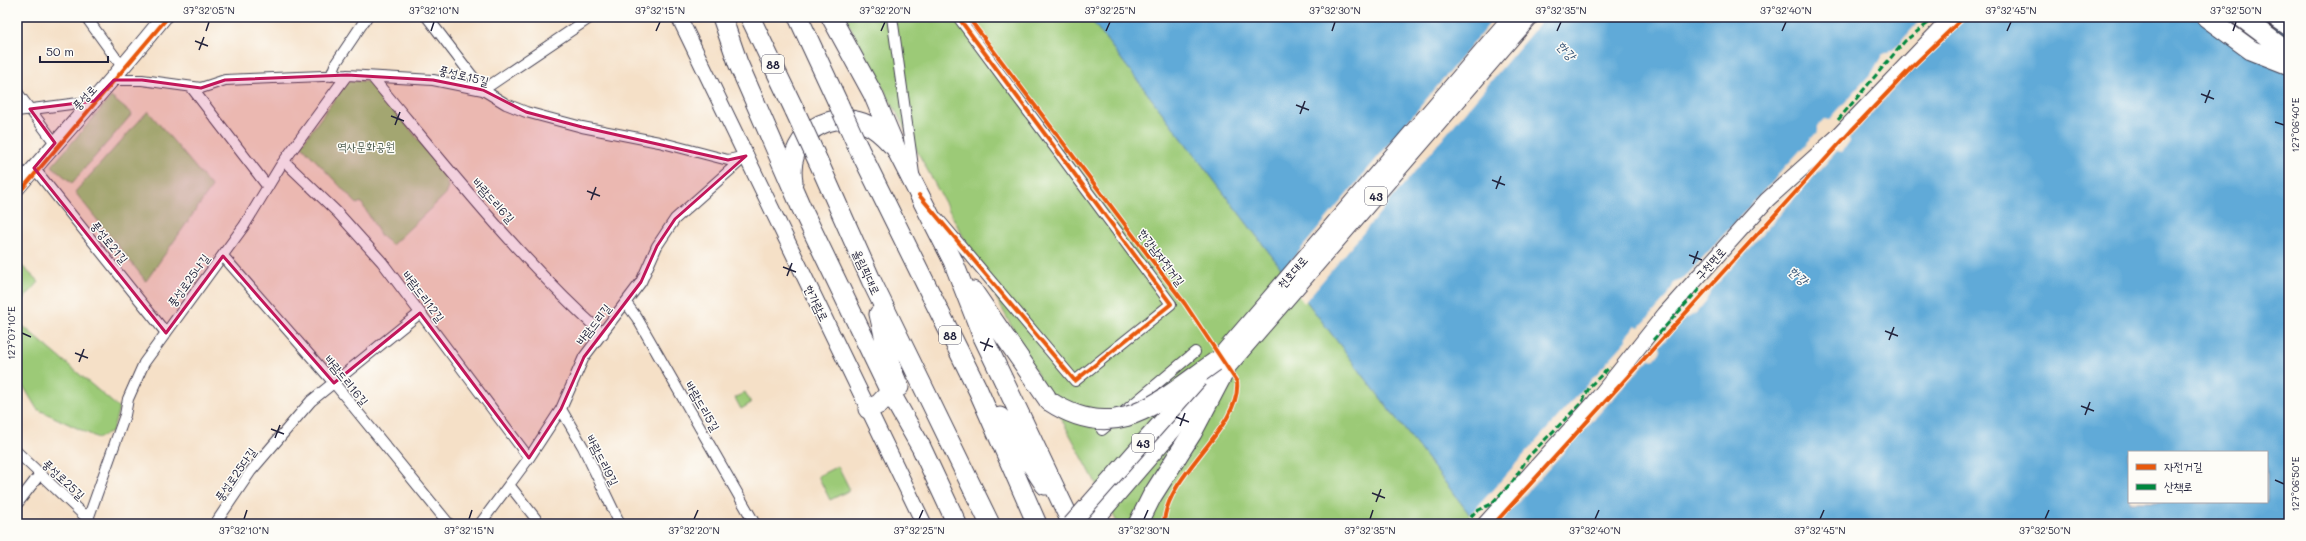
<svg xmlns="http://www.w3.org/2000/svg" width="2306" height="541" font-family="Mali,'Poor Story',sans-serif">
	<rect width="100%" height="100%" fill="#fdfcf7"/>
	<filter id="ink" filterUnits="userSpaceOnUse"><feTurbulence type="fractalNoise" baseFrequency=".025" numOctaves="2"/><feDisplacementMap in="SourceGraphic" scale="8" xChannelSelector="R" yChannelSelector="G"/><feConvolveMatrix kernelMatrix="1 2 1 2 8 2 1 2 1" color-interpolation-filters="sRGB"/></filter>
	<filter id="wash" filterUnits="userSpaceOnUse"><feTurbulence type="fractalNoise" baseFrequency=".012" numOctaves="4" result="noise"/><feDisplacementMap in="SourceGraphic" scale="16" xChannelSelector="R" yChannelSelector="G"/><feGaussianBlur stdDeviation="0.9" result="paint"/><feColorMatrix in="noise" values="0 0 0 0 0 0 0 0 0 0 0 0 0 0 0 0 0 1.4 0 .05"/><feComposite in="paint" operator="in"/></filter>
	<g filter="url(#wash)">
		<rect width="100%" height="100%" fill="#f5e0c7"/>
		<!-- green -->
		<path fill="#9cca77" stroke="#5f7659" d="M 845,17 L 1089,17 L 1477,524 L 1118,524 Z
			M 348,81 L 371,81 L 444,171 L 448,187 L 445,195 L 392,245 L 381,236 L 361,202 L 357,204 L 301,145 Z
			M 111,97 L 132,114 L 72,183 L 52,166 Z
			M 148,111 L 212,187 L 146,281 L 75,192 Z
			M 22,266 L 39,282 L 18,305 L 17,272 Z
			M 17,321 L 119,408 L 112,432 L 98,438 L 37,409 L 25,389 L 17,380 Z
			M 745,392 L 751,403 L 741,409 L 735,398 Z
			M 838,466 L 850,490 L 830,500 L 818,476 Z"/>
		<!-- water -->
		<path fill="#61aad8" stroke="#42668a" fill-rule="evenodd" d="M 1089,17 L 2289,17 L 2289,524 L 1477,524 ZM 2129,452 L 2267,452 L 2267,502 L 2129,502 Z"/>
		<!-- pier -->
		<path fill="#f5e0c7" d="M 1495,17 L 1545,17 L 1304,303 L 1281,273 Z
			M 1923,17 L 1967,17 L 1912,69 L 1849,138 L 1850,141 L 1842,152 L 1837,151 L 1710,292 L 1706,301 L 1696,313 L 1682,321 L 1660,346 L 1661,351 L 1654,360 L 1649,359 L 1498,524 L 1474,524 L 1468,517 L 1627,340 L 1627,335 L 1635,326 L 1640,327 L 1667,297 L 1674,283 L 1688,274 L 1817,132 L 1817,126 L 1824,119 L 1829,120 L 1873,71 L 1882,55 L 1895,48 Z"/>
	</g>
	<g filter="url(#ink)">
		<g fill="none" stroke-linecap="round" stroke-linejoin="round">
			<!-- street casing -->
			<g stroke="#423e50" stroke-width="12">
				<path id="street" d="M 86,17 L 123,68
					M 427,17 L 483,90 L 591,17
					M 892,17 L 914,174
					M 331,76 L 336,63 L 367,17
					M 372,77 C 444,163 519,259 603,334
					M 114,80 L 142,80 L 201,88 L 225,80 L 347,75 L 433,80 L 483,90 L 506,104 L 526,112 L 582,127 L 659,142 L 728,160 L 746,156
					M 191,87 L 268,187
					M 17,92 L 55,143
					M 17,111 L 94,101
					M 284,161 L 338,213 L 382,262 L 529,458
					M 34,168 L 166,333
					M 938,218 L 1075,381 L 1171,304 L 958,17
					M 223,256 L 334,383 L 449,524
					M 626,303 L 637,318 L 755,524
					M 561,409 L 583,447 L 620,524
					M 1102,430 L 1195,352
					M 17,452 L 92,523
					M 510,486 L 540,524
					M 17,504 L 40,474
					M 88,519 L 125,415 L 128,399 L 144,363 L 244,226 L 281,165 L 347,75
					M 215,524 L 251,471 L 311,401 L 420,313
					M 480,524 L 529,458 L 561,409 L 584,357 L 641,282 L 657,246 L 675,219 L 746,156"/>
			</g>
			<!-- secondary casing -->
			<g stroke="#423e50" stroke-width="17">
				<path id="secondary" d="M 679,17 L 924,524
					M 17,188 C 66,131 117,76 164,17
					M 1485,524 L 1594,403 L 1665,314 L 1767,200 L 1838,136 L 1952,17"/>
			</g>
			<!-- primary casing -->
			<g stroke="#423e50" stroke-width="18">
				<path id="primary" d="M 1215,362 L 1511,17
					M 1092,524 L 1530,17"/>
			</g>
			<!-- highway casing -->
			<g stroke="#423e50" stroke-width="21">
				<path id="highway" d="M 722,17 L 738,63 L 801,207 L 890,392 L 921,447 L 957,524
					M 750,17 L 795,111
					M 798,17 L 839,105
					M 831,17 L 873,94 L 897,151 L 953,261 L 982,335 L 1072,524
					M 2206,17 L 2251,50 L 2289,65
					M 2241,17 L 2289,53
					M 2276,17 L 2289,26
					M 858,147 L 978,390 L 1037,524
					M 818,161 L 871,280 L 990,524
					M 793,182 C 786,140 822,109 863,123 C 875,127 884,136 892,145
					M 973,291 L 1049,401
					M 879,314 L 892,370 L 899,387
					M 868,409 L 879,404 L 890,392
					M 1000,417 L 1045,485
					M 1138,524 L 1152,496 L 1192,433 L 1223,374"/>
			</g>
			<!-- street -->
			<use href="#street" stroke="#fff" stroke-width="10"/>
			<!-- secondary -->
			<use href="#secondary" stroke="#fff" stroke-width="15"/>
			<!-- primary -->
			<use href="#primary" stroke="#fff" stroke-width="16"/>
			<!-- highway -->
			<use href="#highway" stroke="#fff" stroke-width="19"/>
			<!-- primary-bridge casing -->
			<g stroke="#423e50" stroke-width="18" stroke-linecap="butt">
				<path id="primary-bridge" d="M 1071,524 L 1199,379"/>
			</g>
			<!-- highway-bridge casing -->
			<g stroke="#423e50" stroke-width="21" stroke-linecap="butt">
				<path id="highway-bridge" d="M 839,105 L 858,147
					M 795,111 L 818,161
					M 1049,401 C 1117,446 1159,401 1215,362"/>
			</g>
			<!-- primary-bridge -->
			<use href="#primary-bridge" stroke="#fff" stroke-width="16"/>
			<!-- highway-bridge -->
			<use href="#highway-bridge" stroke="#fff" stroke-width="19"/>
			<!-- quiet -->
			<path stroke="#00873e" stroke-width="3" stroke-dasharray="6 3" stroke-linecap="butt" d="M 1838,120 L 1905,41 L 1936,17
				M 1653,340 L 1701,287
				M 1465,524 L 1475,512 L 1491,504 L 1513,481 L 1528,457 L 1582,402 L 1590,386 L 1610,367"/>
			<!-- cycleway casing -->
			<g stroke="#fdfcf7" stroke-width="6">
				<path id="cycleway" d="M 968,17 L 1185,304 L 1237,382 C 1242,427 1165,475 1164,524
					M 17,195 L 168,17
					M 919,195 L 1075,381 L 1171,304 L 958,17
					M 1494,524 L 1851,131 L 1913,66 L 1964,17"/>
			</g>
			<!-- cycleway -->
			<use href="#cycleway" stroke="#e8590c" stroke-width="4"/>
		</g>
	</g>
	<!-- marked area -->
	<path fill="#c2185b" fill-opacity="0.2" stroke="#c2185b" stroke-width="3" stroke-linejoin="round" d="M 347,75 L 433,80 L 483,90 L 526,112 L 582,127 L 728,160 L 746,156 L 675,219 L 657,246 L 641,282 L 584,357 L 561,409 L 529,458 L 420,313 L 334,383 L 223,256 L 166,333 L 34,168 L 55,143 L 30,109 L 94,101 L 114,80 L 142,80 L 201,88 L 225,80 Z"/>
	<!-- ticks -->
	<path fill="none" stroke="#22223b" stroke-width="1.5" d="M 206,31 L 209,22M 431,31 L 434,22M 656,31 L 660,22M 881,31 L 885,22M 1106,31 L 1110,22M 1332,31 L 1335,22M 1557,31 L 1561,22M 1782,31 L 1786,22M 2007,31 L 2011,22M 2233,31 L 2236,22M 195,41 L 208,46M 199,50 L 204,37M 2201,94 L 2214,99M 2205,103 L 2210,90M 1296,105 L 1309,110M 1300,114 L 1305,101M 391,116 L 404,121M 2275,122 L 2284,125M 395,125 L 400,112M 1492,180 L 1505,185M 1496,189 L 1501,176M 587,191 L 600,196M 591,200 L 596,187M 1689,255 L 1702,260M 1693,264 L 1698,251M 783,267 L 796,272M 787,276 L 792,263M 1885,331 L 1898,336M 22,333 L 31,337M 1889,340 L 1894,327M 980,342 L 993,347M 984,351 L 989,338M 75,353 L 88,358M 79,362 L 84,349M 2081,406 L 2094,411M 2085,415 L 2090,402M 1176,417 L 1189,422M 1180,426 L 1185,413M 271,429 L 284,434M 275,438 L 280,425M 2275,480 L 2284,484M 1372,493 L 1385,498M 1376,502 L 1381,489M 244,519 L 247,510M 469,519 L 472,510M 694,519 L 698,510M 919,519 L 923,510M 1144,519 L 1148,510M 1370,519 L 1373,510M 1595,519 L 1599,510M 1820,519 L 1824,510M 2045,519 L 2049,510"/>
	<g text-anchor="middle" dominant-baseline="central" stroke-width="3" stroke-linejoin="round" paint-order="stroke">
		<!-- shield labels -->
		<g fill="#fdfcf7" stroke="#646373" stroke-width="1">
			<rect x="762" y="55" width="22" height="18" rx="3"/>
			<rect x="1365" y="187" width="22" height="18" rx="3"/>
			<rect x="939" y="326" width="22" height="18" rx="3"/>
			<rect x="1132" y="434" width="22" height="18" rx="3"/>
		</g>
		<g font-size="11" font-weight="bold" fill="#22223b">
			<text x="773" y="64">88</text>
			<text x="1376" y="196">43</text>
			<text x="950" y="335">88</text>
			<text x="1143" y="443">43</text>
		</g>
		<!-- street labels -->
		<g font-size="12" fill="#22223b" stroke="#fdfcf7">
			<text transform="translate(464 75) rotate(14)">풍성로15길</text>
			<text transform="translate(84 97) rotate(-47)">풍성로</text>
			<text transform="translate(494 200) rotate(48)">바람드리6길</text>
			<text transform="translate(110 242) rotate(51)">풍성로21길</text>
			<text transform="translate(1162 257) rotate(53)">한강남자전거길</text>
			<text transform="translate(1710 263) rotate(-48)">구천면로</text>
			<text transform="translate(867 272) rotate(65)">올림픽대로</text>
			<text transform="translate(1292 272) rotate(-49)">천호대로</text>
			<text transform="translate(188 280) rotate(-54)">풍성로25나길</text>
			<text transform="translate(424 296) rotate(53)">바람드리12길</text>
			<text transform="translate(817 303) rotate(64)">한가람로</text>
			<text transform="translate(593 324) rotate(-52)">바람드리길</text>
			<text transform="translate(347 380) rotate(51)">바람드리16길</text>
			<text transform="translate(703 406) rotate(60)">바람드리5길</text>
			<text transform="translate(603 460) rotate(63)">바람드리9길</text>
			<text transform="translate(235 474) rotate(-55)">풍성로25다길</text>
			<text transform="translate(64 479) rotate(43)">풍성로25길</text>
		</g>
		<!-- park labels -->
		<g font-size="12" fill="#4d5d50" stroke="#fdfcf7">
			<text x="366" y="146">역사문화공원</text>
		</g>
		<!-- water labels -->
		<g font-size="13" font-style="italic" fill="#3b587a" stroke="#fdfcf7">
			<text transform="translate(1567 50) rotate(47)">한강</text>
			<text transform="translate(1799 275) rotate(43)">한강</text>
		</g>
	</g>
	<!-- margin -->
	<rect width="2306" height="541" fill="none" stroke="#fdfcf7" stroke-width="44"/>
	<!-- legend -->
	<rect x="2128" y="451" width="140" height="52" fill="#fdfcf7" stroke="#a5a5ac"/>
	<rect x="2136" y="464" width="20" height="6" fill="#e8590c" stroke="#a5a5ac"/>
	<text x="2164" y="471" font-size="12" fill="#22223b">자전거길</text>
	<rect x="2136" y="484" width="20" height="6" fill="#00873e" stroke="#a5a5ac"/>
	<text x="2164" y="491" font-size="12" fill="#22223b">산책로</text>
	<!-- scale -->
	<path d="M40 56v6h68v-6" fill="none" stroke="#22223b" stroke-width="2"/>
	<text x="46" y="56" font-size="12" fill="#22223b" stroke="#fdfcf7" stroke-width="3" paint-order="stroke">50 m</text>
	<rect x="22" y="22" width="2262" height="497" fill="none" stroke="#22223b" stroke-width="1.5"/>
	<g font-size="10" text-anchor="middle" fill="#22223b">
		<text x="209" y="14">37°32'05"N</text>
		<text x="434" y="14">37°32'10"N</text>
		<text x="660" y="14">37°32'15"N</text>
		<text x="885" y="14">37°32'20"N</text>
		<text x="1110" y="14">37°32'25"N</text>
		<text x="1335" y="14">37°32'30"N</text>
		<text x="1561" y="14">37°32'35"N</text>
		<text x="1786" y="14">37°32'40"N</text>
		<text x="2011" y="14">37°32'45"N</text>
		<text x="2236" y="14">37°32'50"N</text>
		<text transform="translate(2295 125) rotate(-90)" y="4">127°06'40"E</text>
		<text transform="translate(11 333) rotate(-90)" y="4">127°07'10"E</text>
		<text transform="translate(2295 484) rotate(-90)" y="4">127°06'50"E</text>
		<text x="244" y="534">37°32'10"N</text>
		<text x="469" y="534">37°32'15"N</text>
		<text x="694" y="534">37°32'20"N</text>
		<text x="919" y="534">37°32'25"N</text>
		<text x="1144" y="534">37°32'30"N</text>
		<text x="1370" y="534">37°32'35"N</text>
		<text x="1595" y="534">37°32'40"N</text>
		<text x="1820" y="534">37°32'45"N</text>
		<text x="2045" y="534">37°32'50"N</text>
	</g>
</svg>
